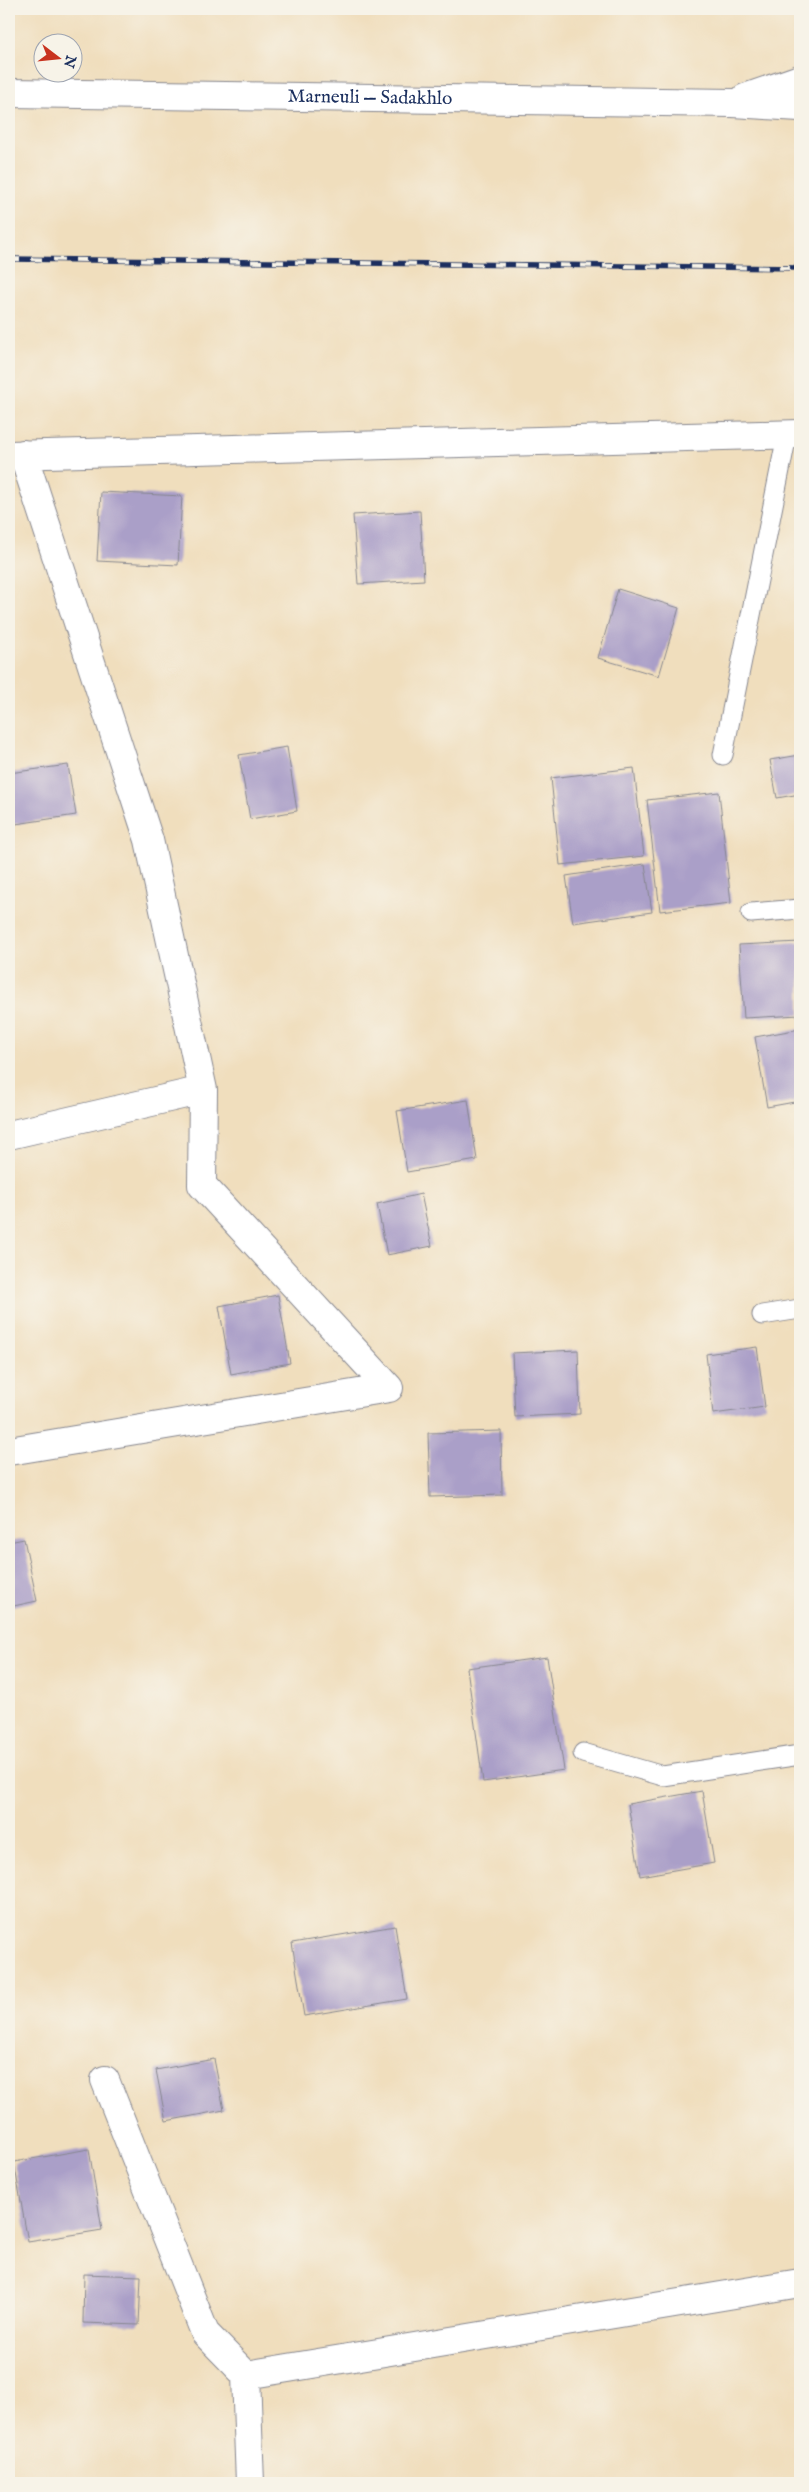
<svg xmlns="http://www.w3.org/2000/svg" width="809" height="2492" font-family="'IM FELL English',serif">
	<rect width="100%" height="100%" fill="#f7f3e8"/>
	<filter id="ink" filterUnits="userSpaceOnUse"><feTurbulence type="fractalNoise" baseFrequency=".02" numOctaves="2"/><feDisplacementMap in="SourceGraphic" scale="10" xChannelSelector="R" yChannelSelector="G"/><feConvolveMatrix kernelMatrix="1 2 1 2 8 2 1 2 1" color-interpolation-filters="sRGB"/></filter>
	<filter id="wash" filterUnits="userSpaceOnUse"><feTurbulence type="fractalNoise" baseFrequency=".0096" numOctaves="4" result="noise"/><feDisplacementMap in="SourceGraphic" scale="20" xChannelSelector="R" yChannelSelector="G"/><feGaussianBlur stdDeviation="1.12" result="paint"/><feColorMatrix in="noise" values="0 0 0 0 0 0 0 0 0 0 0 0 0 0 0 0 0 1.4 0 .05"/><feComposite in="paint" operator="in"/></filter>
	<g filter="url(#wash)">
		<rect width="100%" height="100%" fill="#f0debd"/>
		<g id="blocks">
			<!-- building -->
			<path fill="#aa9fc8" d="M 101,492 L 182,496 L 178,565 L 97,561 Z
				M 420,511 L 424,580 L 358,584 L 353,515 Z
				M 618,589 L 679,608 L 659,676 L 598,658 Z
				M 287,747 L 297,811 L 250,819 L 239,755 Z
				M 800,755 L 800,794 L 777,798 L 770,760 Z
				M 68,765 L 76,815 L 9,825 L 9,773 Z
				M 634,768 L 644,856 L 560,865 L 551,778 Z
				M 719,792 L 731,903 L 660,911 L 647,800 Z
				M 645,864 L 652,912 L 573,923 L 566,876 Z
				M 800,942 L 800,1015 L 744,1018 L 739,945 Z
				M 800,1029 L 800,1101 L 767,1107 L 755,1037 Z
				M 468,1100 L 477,1160 L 407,1172 L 397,1111 Z
				M 421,1194 L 432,1246 L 387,1255 L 377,1204 Z
				M 278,1295 L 290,1363 L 231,1374 L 219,1306 Z
				M 757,1347 L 765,1407 L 713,1414 L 706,1354 Z
				M 578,1350 L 580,1414 L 515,1417 L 512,1353 Z
				M 501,1431 L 502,1495 L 430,1497 L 428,1433 Z
				M 24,1539 L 37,1601 L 9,1607 L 9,1542 Z
				M 547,1657 L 564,1770 L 483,1782 L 467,1668 Z
				M 702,1791 L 714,1863 L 640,1876 L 628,1804 Z
				M 395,1926 L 407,1999 L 304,2016 L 292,1943 Z
				M 214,2059 L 224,2110 L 166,2121 L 156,2070 Z
				M 89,2149 L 102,2230 L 28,2242 L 14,2162 Z
				M 84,2274 L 141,2276 L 139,2325 L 83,2323 Z"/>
		</g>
	</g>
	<g filter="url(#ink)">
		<use href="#blocks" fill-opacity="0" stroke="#86868e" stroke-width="1"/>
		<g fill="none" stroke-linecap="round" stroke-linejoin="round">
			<!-- lane casing -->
			<g stroke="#86868e" stroke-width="21">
				<path id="lane" d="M 723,755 L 787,435
					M 751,913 L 800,909
					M 762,1315 L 800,1309
					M 583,1753 L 663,1776 L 800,1755"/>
			</g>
			<!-- street casing -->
			<g stroke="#86868e" stroke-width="30">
				<path id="street" d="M 9,455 L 800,434
					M 9,1135 L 203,1090
					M 9,1451 L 389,1388 L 202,1185 L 203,1090 L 149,840 L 23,454
					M 105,2080 L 205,2333 L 246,2375 L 250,2483
					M 246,2375 L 800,2283"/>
			</g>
			<!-- highway casing -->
			<g stroke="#86868e" stroke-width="30">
				<g id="highway">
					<path id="s1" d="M 9,93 L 732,103 L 800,107"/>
					<path d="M 745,98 L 800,79"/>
				</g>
			</g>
			<!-- lane -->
			<use href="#lane" stroke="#fff" stroke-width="19"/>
			<!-- street -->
			<use href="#street" stroke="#fff" stroke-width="28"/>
			<!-- highway -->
			<use href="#highway" stroke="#fff" stroke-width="28"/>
			<!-- rail casing -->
			<g stroke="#1b2f5e" stroke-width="5.5">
				<path id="rail" d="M 9,259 L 800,268"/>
			</g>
			<!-- rail -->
			<use href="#rail" stroke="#f7f3e8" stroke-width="4" stroke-dasharray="11" stroke-linecap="butt"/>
		</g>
	</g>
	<g text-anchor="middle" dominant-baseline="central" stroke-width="4" stroke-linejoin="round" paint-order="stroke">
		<!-- street labels -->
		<g font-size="19" fill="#1b2f5e" stroke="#f7f3e8">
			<text stroke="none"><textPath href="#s1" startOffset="361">Marneuli — Sadakhlo</textPath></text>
		</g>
	</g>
	<!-- margin -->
	<rect width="809" height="2492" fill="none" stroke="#f7f3e8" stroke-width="30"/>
	<!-- north arrow -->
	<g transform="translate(58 58) rotate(106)"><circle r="24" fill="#f7f3e8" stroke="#9fa5b1"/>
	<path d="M0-4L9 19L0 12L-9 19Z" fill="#c8321e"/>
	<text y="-8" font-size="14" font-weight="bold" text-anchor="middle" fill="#1b2f5e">N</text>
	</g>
</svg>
